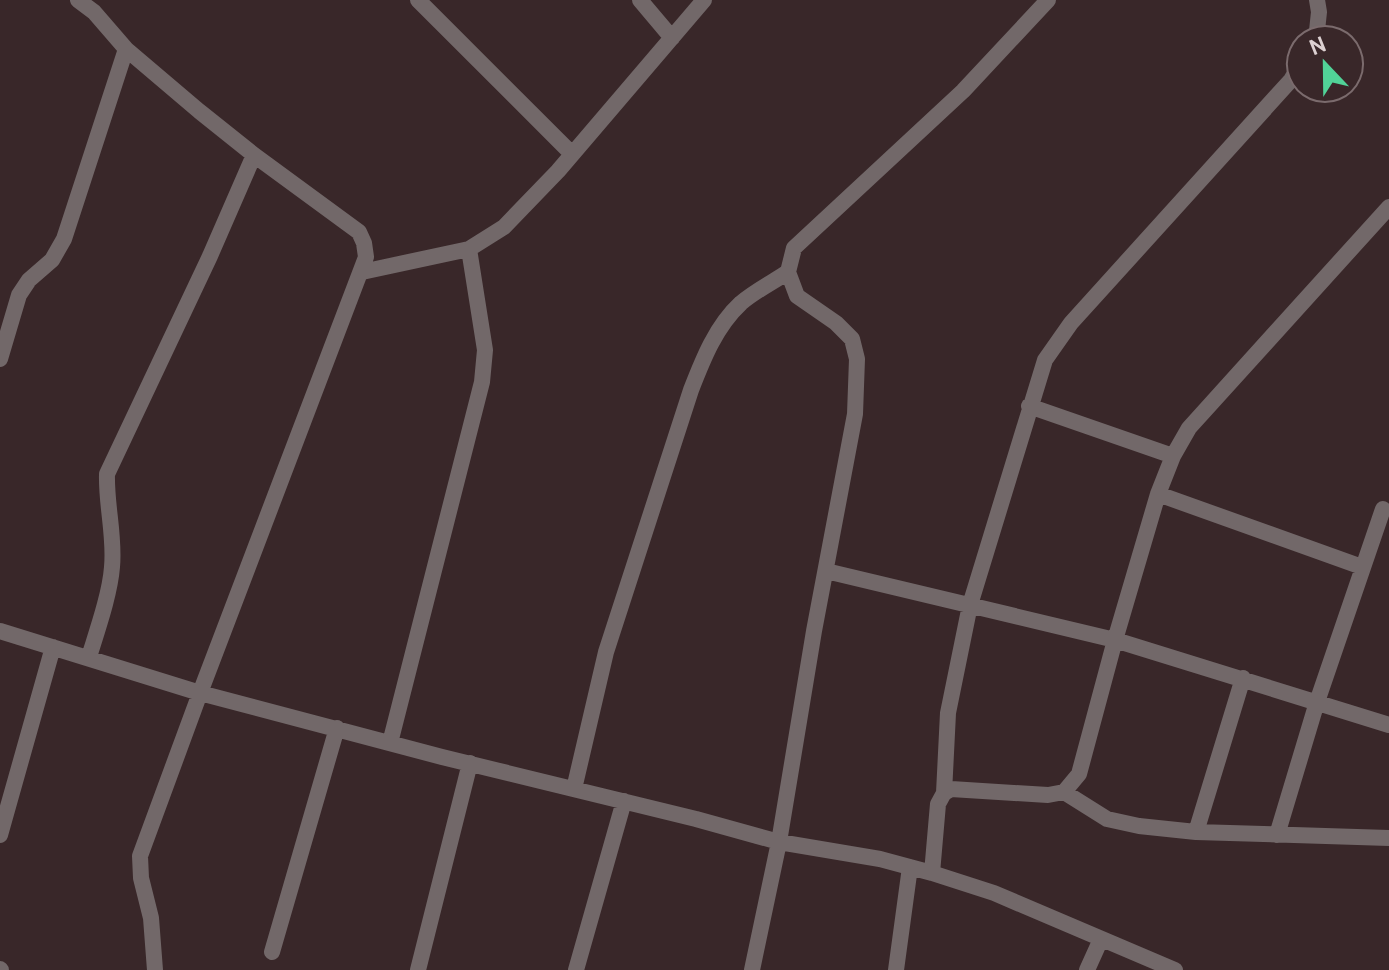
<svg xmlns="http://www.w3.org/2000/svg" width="1389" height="970" font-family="Cabin,sans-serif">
	<rect width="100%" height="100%" fill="#392729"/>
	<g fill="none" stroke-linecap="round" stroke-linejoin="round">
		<!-- minor -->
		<path stroke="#726869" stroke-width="16" d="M 78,0 L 94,12 L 126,49 L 199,111 L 254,155 L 359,232 L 364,243 L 366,257 L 200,693 L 140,856 L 141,878 L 151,918 L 155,970
			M 418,0 L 572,154
			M 640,0 L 672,38
			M 1316,40 L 1319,12 L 1317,0
			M 362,272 L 469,249 L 504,227 L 558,171 L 704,0
			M 0,359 L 19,295 L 29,280 L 52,260 L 64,239 L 126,49
			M 1029,406 L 1173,456
			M 1158,494 L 1362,567
			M 826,571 L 1115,640 L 1389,725
			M 0,631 L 200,693 L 442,757 L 696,819 L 779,842 L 880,859 L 932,873 L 994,893 L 1175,970
			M 89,657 C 97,631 110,594 112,567 C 115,536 106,505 107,474 L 210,256 L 254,155
			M 390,743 L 482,382 L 485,350 L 469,249
			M 574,789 L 606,652 L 691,390 C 703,359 716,326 741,303 C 755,291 773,282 788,272
			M 1064,792 L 1107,819 L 1139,826 L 1196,832 L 1389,838
			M 944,793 L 948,713 L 970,605 L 1045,360 L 1071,323 L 1291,80 L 1301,63
			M 1196,832 L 1243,678
			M 0,835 L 53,647
			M 1277,835 L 1317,702 L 1383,509
			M 932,873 L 938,804 L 944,793 L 951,789 L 1048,795 L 1064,792 L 1079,774 L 1115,640 L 1158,494 L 1173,456 L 1189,428 L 1389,207
			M 272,952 L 337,728
			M 0,969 L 1,970
			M 418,970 L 470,763
			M 576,970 L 624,801
			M 752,970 L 779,842 L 814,631 L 855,414 L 857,359 L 852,339 L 836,323 L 797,296 L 788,272 L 794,248 L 963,91 L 1048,0
			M 896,970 L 910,867
			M 1087,970 L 1101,939"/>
	</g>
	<!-- north arrow -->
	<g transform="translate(1325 64) rotate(338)"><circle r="38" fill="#392729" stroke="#7b6b6d" stroke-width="2"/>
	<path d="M0-6L14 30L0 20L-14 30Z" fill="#51d398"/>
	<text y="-12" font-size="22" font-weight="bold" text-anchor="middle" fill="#ddd1d2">N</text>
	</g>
</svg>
